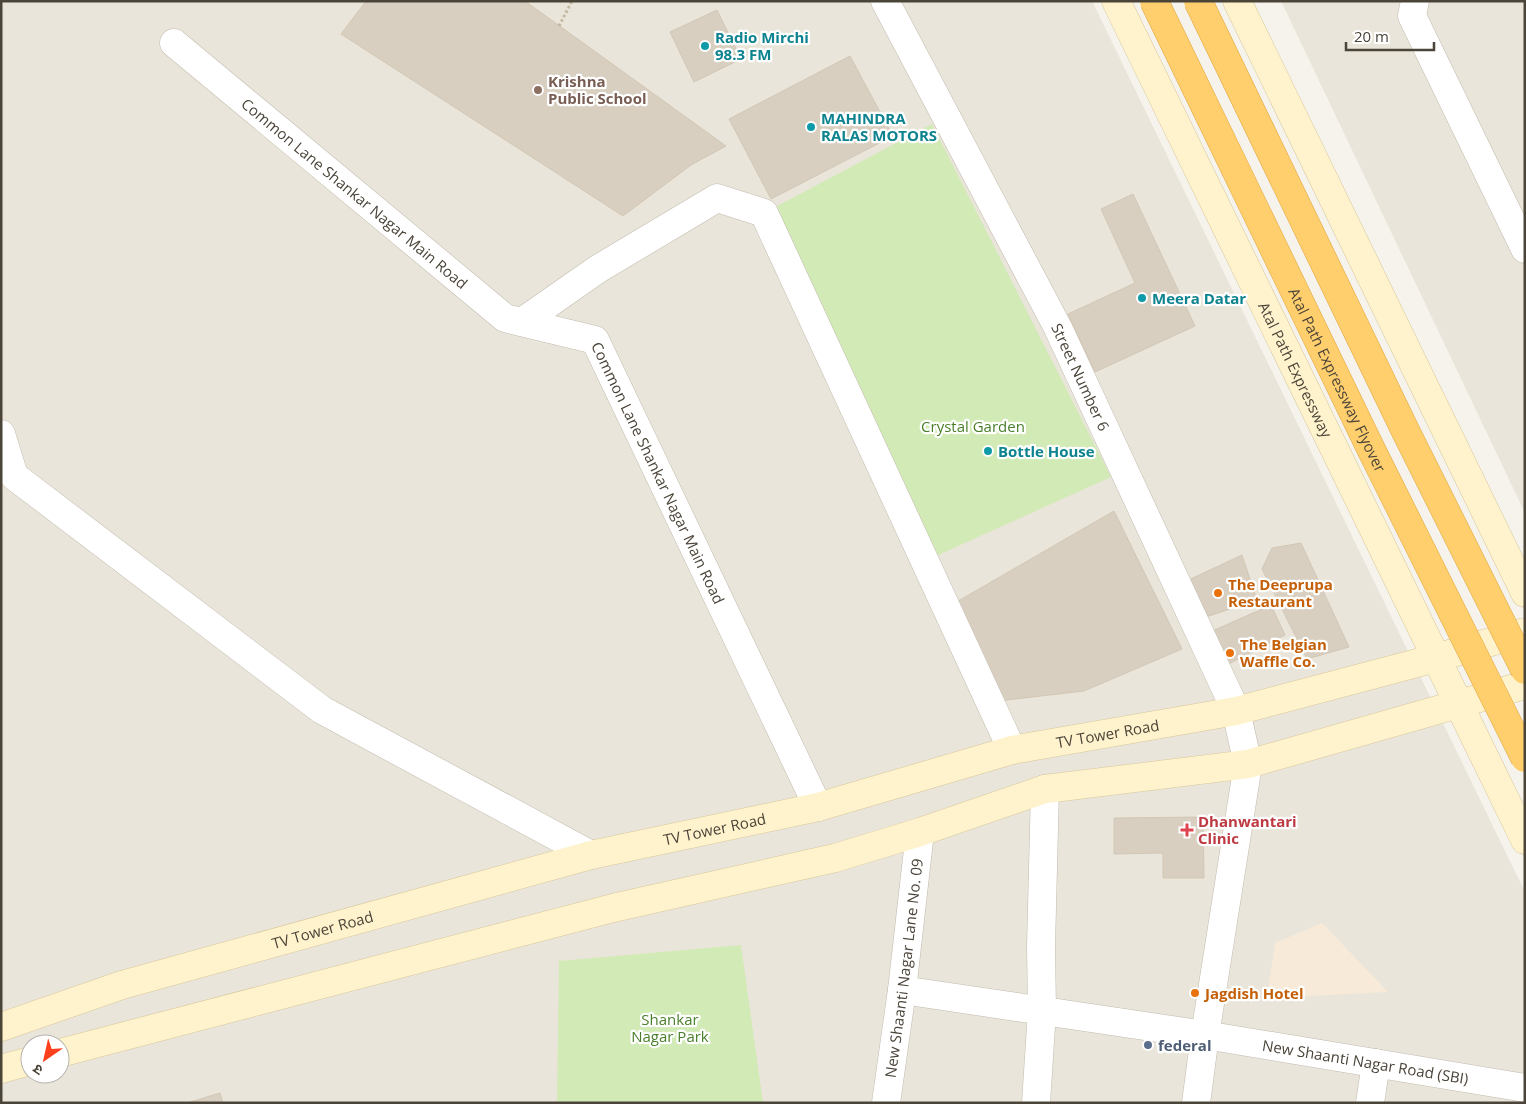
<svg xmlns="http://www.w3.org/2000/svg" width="1526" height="1104" font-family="'Open Sans','Noto Sans Devanagari',sans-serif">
	<rect width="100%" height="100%" fill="#f6f3ec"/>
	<!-- residential -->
	<path fill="#eae5da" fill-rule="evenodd" d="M 1,1 L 1092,1 L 1525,892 L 1525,1103 L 1,1103 ZM 30,1044 L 60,1044 L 60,1074 L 30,1074 Z
		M 1281,1 L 1525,1 L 1525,513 Z"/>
	<!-- commercial -->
	<path fill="#f7ead8" d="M 1322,923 L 1388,992 L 1267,998 L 1275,943 Z"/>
	<!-- green -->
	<path fill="#d2eab5" d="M 932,124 L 1111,477 L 936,556 L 764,213 Z
		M 741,945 L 763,1103 L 557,1103 L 559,961 Z"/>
	<!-- building -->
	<path fill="#d8cfc1" stroke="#d3c7b4" d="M 366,1 L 525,1 L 726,146 L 691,165 L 623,216 L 341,34 Z
		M 717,10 L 741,59 L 694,82 L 670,32 Z
		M 850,56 L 893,136 L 771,199 L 729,119 Z
		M 1133,194 L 1195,326 L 1095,372 L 1068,314 L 1135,283 L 1101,209 Z
		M 1114,511 L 1182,649 L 1084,691 L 990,702 L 946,608 Z
		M 1301,543 L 1349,647 L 1307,659 L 1262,569 L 1272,548 Z
		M 1242,555 L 1257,600 L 1194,621 L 1178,585 Z
		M 1271,605 L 1285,635 L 1217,670 L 1201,636 Z
		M 1203,817 L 1204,878 L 1163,878 L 1163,853 L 1114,854 L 1114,818 Z
		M 220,1093 L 223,1103 L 187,1103 Z"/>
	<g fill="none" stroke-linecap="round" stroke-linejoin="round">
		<!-- street casing -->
		<g stroke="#c2bbae" stroke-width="29">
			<g id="street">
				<path id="s1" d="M 885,1 L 1058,328 L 1236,711 L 1248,764 L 1205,1035 L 1196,1103"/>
				<path d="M 1415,1 L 1412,16 L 1525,249"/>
				<path id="s2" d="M 174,43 L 505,318 L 595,340 L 818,807"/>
				<path d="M 522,322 L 598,269 L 717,198 L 764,213 L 1012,750"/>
				<path d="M 1,434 L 14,476 L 322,710 L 591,855"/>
				<path id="s3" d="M 902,990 L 1205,1035 L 1525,1088"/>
				<path id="s4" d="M 886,1103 L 902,990 L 920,832"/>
				<path d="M 1036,1103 L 1042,1011 L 1041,947 L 1045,789"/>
				<path d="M 1370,1103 L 1376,1063"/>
			</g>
		</g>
		<!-- secondary casing -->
		<g stroke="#d6c79b" stroke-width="29">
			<g id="secondary">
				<path id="s5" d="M 1116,1 L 1525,840"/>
				<path d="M 1237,1 L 1525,593"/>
				<path id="s6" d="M 1,1027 L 122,985 L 591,855 L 818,807 L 1012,750 L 1236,711 L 1436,658 L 1525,632"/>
				<path d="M 60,1053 L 613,908 L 835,858 L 920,832 L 1045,789 L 1248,764 L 1525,685"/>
				<path d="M 1,1069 L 30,1061"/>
			</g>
		</g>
		<!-- path -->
		<path stroke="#c4b79f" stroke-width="3" stroke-dasharray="2.5 2.5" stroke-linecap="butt" d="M 559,26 L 572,1"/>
		<!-- street -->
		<use href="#street" stroke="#fff" stroke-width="28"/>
		<!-- secondary -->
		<use href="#secondary" stroke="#fff3cd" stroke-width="28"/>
		<!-- highway-bridge casing -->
		<g stroke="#e0a43c" stroke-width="29" stroke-linecap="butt">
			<g id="highway-bridge">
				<path id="s7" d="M 1154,1 L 1370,447 L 1525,758"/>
				<path d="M 1198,1 L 1405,430 L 1525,670"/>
			</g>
		</g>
		<!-- highway-bridge -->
		<use href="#highway-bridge" stroke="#ffcf6e" stroke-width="28"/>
	</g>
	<!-- markers -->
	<g fill="#0f9aa8" stroke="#fff" stroke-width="2">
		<circle cx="705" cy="46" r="5"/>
		<circle cx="811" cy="127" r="5"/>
		<circle cx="1142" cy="298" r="5"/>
		<circle cx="988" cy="451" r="5"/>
	</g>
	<circle fill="#8d6e63" stroke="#fff" stroke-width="2" cx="538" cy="90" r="5"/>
	<g fill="#e8710a" stroke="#fff" stroke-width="2">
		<circle cx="1218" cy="593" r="5"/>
		<circle cx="1230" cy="653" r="5"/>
		<circle cx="1195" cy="993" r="5"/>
	</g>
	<path fill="#e0444e" stroke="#fff" stroke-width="2" d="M1184.5 822.5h5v5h5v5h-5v5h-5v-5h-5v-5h5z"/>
	<circle fill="#5c6f8a" stroke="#fff" stroke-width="2" cx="1148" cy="1045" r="5"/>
	<g text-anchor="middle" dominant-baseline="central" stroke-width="4.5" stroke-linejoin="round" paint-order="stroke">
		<!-- culture labels -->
		<g font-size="15" font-weight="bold" fill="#0d838f" stroke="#fff" text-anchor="start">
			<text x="715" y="37">Radio Mirchi<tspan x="715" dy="17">98.3 FM</tspan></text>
			<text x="821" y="118">MAHINDRA<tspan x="821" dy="17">RALAS MOTORS</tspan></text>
			<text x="1152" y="298">Meera Datar</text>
			<text x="998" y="451">Bottle House</text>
		</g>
		<!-- education labels -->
		<g font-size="15" font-weight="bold" fill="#785e54" stroke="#fff" text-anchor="start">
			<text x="548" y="81">Krishna<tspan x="548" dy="17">Public School</tspan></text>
		</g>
		<!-- street labels -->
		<g font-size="15" fill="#4b4439" stroke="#fff">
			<text stroke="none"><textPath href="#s2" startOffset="235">Common Lane Shankar Nagar Main Road</textPath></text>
			<text stroke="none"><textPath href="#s5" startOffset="410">Atal Path Expressway</textPath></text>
			<text stroke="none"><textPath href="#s1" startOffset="424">Street Number 6</textPath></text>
			<text stroke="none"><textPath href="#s7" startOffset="421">Atal Path Expressway Flyover</textPath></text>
			<text stroke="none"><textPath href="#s2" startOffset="670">Common Lane Shankar Nagar Main Road</textPath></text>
			<text stroke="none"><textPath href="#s6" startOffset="1146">TV Tower Road</textPath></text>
			<text stroke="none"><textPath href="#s6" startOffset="741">TV Tower Road</textPath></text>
			<text stroke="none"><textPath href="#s6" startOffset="336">TV Tower Road</textPath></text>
			<text stroke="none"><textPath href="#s4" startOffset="136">New Shaanti Nagar Lane No. 09</textPath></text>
			<text stroke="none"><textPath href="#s3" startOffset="469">New Shaanti Nagar Road (SBI)</textPath></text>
		</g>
		<!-- park labels -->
		<g font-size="15" fill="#4a7f2a" stroke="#fff">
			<text x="973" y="426">Crystal Garden</text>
			<text x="670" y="1019">Shankar<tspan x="670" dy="17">Nagar Park</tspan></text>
		</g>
		<!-- food labels -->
		<g font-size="15" font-weight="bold" fill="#c56008" stroke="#fff" text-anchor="start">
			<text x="1228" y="584">The Deeprupa<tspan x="1228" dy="17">Restaurant</tspan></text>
			<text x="1240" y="644">The Belgian<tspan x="1240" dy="17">Waffle Co.</tspan></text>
			<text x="1205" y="993">Jagdish Hotel</text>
		</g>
		<!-- health labels -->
		<g font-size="15" font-weight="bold" fill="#be3a42" stroke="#fff" text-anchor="start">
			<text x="1198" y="821">Dhanwantari<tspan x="1198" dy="17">Clinic</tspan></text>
		</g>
		<!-- service labels -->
		<g font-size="15" font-weight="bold" fill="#4e5e75" stroke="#fff" text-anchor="start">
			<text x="1158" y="1045">federal</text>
		</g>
	</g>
	<!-- border -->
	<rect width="1526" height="1104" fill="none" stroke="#4b4439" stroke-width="5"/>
	<!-- north arrow -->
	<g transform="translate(45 1059) rotate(214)"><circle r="24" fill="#ffffff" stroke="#b7b4b0"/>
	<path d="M0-4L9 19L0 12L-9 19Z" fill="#fc3f1d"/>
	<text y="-8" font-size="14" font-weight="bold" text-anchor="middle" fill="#4b4439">उ</text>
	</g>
	<!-- scale -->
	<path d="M1346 42v8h88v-8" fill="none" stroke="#4b4439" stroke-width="2.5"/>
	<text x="1354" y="42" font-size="15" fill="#4b4439" stroke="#ffffff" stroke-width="4" paint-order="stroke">20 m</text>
</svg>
